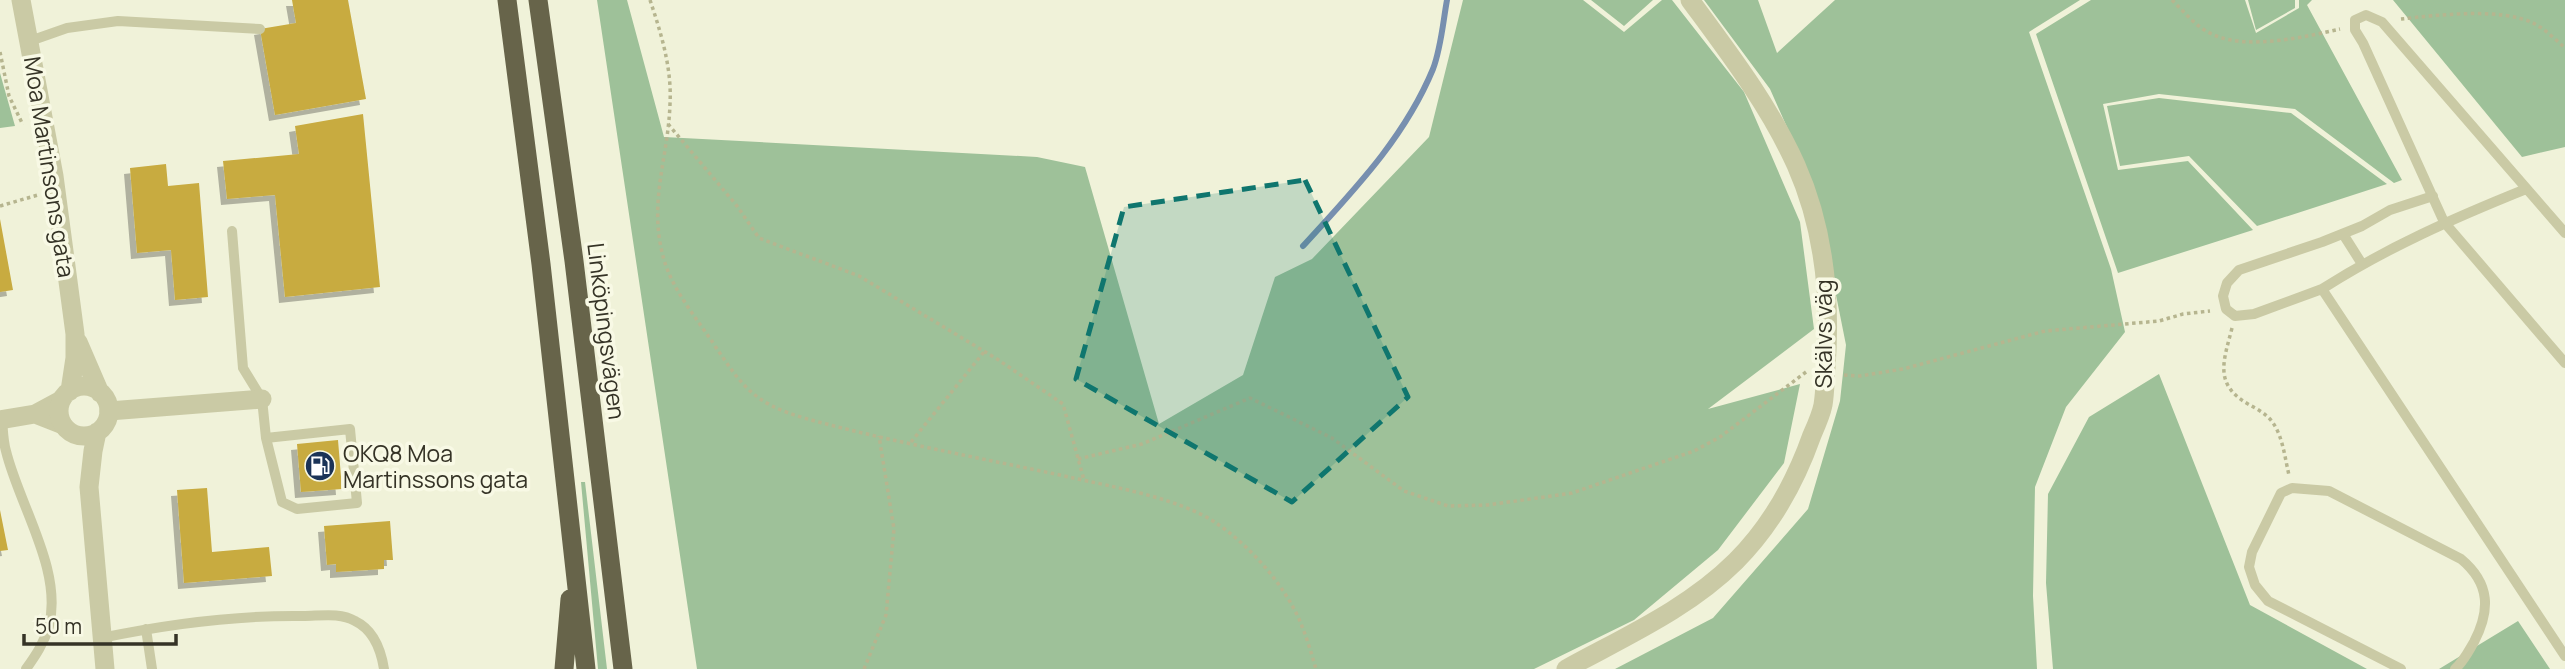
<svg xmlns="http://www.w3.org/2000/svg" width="2565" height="669" font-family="Manrope,sans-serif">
	<defs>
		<filter id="shadow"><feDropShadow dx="-6" dy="6" stdDeviation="0" flood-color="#0004"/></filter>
	</defs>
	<rect width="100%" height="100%" fill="#f0f2d9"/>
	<!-- green -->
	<path fill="#9ec199" d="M 597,0 L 627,0 L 664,137 L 1037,157 L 1085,167 L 1159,424 L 1243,375 L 1275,277 L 1312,259 L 1429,137 L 1463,0 L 1583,0 L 1624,32 L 1662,0 L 1672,0 L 1744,92 L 1800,222 L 1814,329 L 1708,409 L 1800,384 L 1784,463 L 1718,550 L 1634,620 L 1534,669 L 697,669 Z
		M 1591,0 L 1653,0 L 1624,26 Z
		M 1704,0 L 1758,0 L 1777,53 L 1835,0 L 2080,0 L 2029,32 L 2111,269 L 2125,332 L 2066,407 L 2035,487 L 2033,596 L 2037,669 L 1615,669 L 1713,618 L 1808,509 L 1840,401 L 1846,345 L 1815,190 L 1770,89 Z
		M 2091,0 L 2245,0 L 2256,33 L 2299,8 L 2299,0 L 2312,0 L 2307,5 L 2402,180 L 2394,183 L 2295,109 L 2159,94 L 2103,104 L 2118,170 L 2188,161 L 2253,230 L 2118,273 L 2036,34 Z
		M 2248,0 L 2295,0 L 2295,8 L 2256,30 Z
		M 2393,0 L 2565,0 L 2565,147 L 2522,157 Z
		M 0,73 L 15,126 L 0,128 Z
		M 2159,98 L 2291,113 L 2387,184 L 2257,226 L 2189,156 L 2120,166 L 2107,106 Z
		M 2159,374 L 2250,605 L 2367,669 L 2053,669 L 2046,583 L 2048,494 L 2089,417 Z
		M 581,482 L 585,482 L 607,669 L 598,669 Z
		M 2518,621 L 2550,669 L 2439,669 Z"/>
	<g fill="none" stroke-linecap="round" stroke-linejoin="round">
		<!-- stream -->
		<path stroke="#778faf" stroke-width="6" d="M 1303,246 C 1353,191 1404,139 1433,69 C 1441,48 1443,22 1447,0"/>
	</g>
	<!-- building -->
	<path fill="#c8ab40" filter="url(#shadow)" d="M 292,0 L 348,0 L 366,99 L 275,115 L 260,29 L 296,23 Z
		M 363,114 L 380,287 L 285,297 L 275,195 L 227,199 L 223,161 L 299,154 L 295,126 Z
		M 166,164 L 168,186 L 199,183 L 208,297 L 175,300 L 171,250 L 137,253 L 130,168 Z
		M 0,219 L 13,290 L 0,292 Z
		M 338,440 L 342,489 L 301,492 L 297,444 Z
		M 207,488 L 212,552 L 269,547 L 272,576 L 184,583 L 177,490 Z
		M 0,510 L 8,550 L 0,551 Z
		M 390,521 L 393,560 L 384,560 L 384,569 L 336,572 L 336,564 L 327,565 L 324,526 Z"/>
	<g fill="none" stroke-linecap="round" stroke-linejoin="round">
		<!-- path -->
		<path stroke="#b6b58f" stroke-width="3.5" stroke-dasharray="3.5 3.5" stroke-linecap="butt" d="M 650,0 C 661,33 672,68 670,104 C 668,162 646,206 666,266 C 676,294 697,319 713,343 C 742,386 753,403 804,418 C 891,442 981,458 1069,477 C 1113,487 1179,498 1216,523 C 1249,545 1282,582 1299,619 C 1306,635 1311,652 1316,669
			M 2172,0 C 2185,13 2197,28 2214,35 C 2248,50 2305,37 2340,29
			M 2401,19 C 2437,15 2503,7 2535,24 C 2546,30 2556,40 2565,48
			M 0,52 L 9,96 L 23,125
			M 668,124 L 737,206 L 759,238 L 859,276 L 997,359 L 1063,404 L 1084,480
			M 0,206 L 38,195
			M 2232,328 C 2224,360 2213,384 2248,404 C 2257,409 2267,414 2273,423 C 2283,437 2285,459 2289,475
			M 1844,375 L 1860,376 L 1903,369 L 2045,331 L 2159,321 L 2183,314 L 2210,311
			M 911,442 L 984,352
			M 1078,459 L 1142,444 L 1250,398 L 1332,438 L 1404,491 L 1448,506 L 1488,505 L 1572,493 L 1694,451 L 1720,437 L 1806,372
			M 864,669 L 886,615 L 894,529 L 879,436"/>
		<!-- service -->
		<path stroke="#cacaa5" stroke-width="10" d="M 30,41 L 67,28 L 118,21 L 260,29
			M 2526,189 C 2454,218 2388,247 2322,289 L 2565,656
			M 232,231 L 243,368 L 262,399 L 266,438 L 350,429 L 357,503 L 297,509 L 282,502 L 266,438
			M 2565,233 L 2382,22 L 2366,15 L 2355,20 L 2355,30 L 2363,43 L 2444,222 L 2565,363
			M 2343,234 L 2362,264
			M 2322,289 L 2254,314 L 2235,316 L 2226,309 L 2223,296 L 2227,283 L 2239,270 L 2322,242 L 2362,226 L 2390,210 L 2433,196
			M 2,419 C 3,430 3,441 6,451 C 19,505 63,570 49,626 C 44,643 36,655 26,669
			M 146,629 L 152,669
			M 101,638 C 168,624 234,615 303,616 C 320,616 340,612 355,621 C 374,630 381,650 384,669
			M 2401,669 L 2268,601 L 2255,585 L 2249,567 L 2252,552 L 2281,493 L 2292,488 L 2329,491 L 2461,559 C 2491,584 2490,611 2474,642 C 2468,652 2464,661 2455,669"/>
		<!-- minor -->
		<path stroke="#cacaa5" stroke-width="19" d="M 109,411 L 262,399
			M 35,414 L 63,425
			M 0,420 L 35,414 L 61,400
			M 1566,669 C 1624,637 1688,609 1736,561 C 1772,525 1795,483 1812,435 C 1816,426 1821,415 1823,405 C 1825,393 1825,380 1826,368 C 1831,300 1824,228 1796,165 C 1769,105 1729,53 1690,0"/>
		<!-- tertiary -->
		<path stroke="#cacaa5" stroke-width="19" d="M 21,0 L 54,176 L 75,334 L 75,358 L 70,391
			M 78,342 L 100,393
			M59 411a25 25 0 1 1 50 0a25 25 0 1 1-50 0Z
			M 97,432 L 93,451 L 89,487 L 105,669"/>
		<!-- trunk -->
		<path stroke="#67644a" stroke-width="19" d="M 507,0 L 541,264 L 586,669
			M 538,0 L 574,261 L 623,669
			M 564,669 L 570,599"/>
	</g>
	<!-- marked area -->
	<path fill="#0f766e" fill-opacity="0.2" stroke="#0f766e" stroke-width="5" stroke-dasharray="14 9" stroke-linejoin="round" d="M 1305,180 L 1408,397 L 1292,502 L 1076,379 L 1124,207 Z"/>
	<!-- icons -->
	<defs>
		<g id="fuel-disc" transform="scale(1.575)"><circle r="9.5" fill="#1b3357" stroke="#f8f9e5"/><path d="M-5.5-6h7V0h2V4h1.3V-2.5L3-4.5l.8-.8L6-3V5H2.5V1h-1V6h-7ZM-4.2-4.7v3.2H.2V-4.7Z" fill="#fff"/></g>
	</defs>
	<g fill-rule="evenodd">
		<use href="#fuel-disc" x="320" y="466"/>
	</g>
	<g text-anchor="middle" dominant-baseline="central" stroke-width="7" stroke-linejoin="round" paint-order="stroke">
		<!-- street labels -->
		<g font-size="23" fill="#353326" stroke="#f8f9e5">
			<text transform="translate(50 167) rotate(81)">Moa Martinsons gata</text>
			<text transform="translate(607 331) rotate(83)">Linköpingsvägen</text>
			<text transform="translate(1823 334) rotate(-90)">Skälvs väg</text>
		</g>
		<!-- poi labels -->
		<g font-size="23" fill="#353326" stroke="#f8f9e5" text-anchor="start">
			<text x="343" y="453">OKQ8 Moa<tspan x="343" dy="26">Martinssons gata</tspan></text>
		</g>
	</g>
	<!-- scale -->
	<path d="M24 634v10h152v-10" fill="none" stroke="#353326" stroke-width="3.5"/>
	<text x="35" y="634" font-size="21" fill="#353326" stroke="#f8f9e5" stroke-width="5" paint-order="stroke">50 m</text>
</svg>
